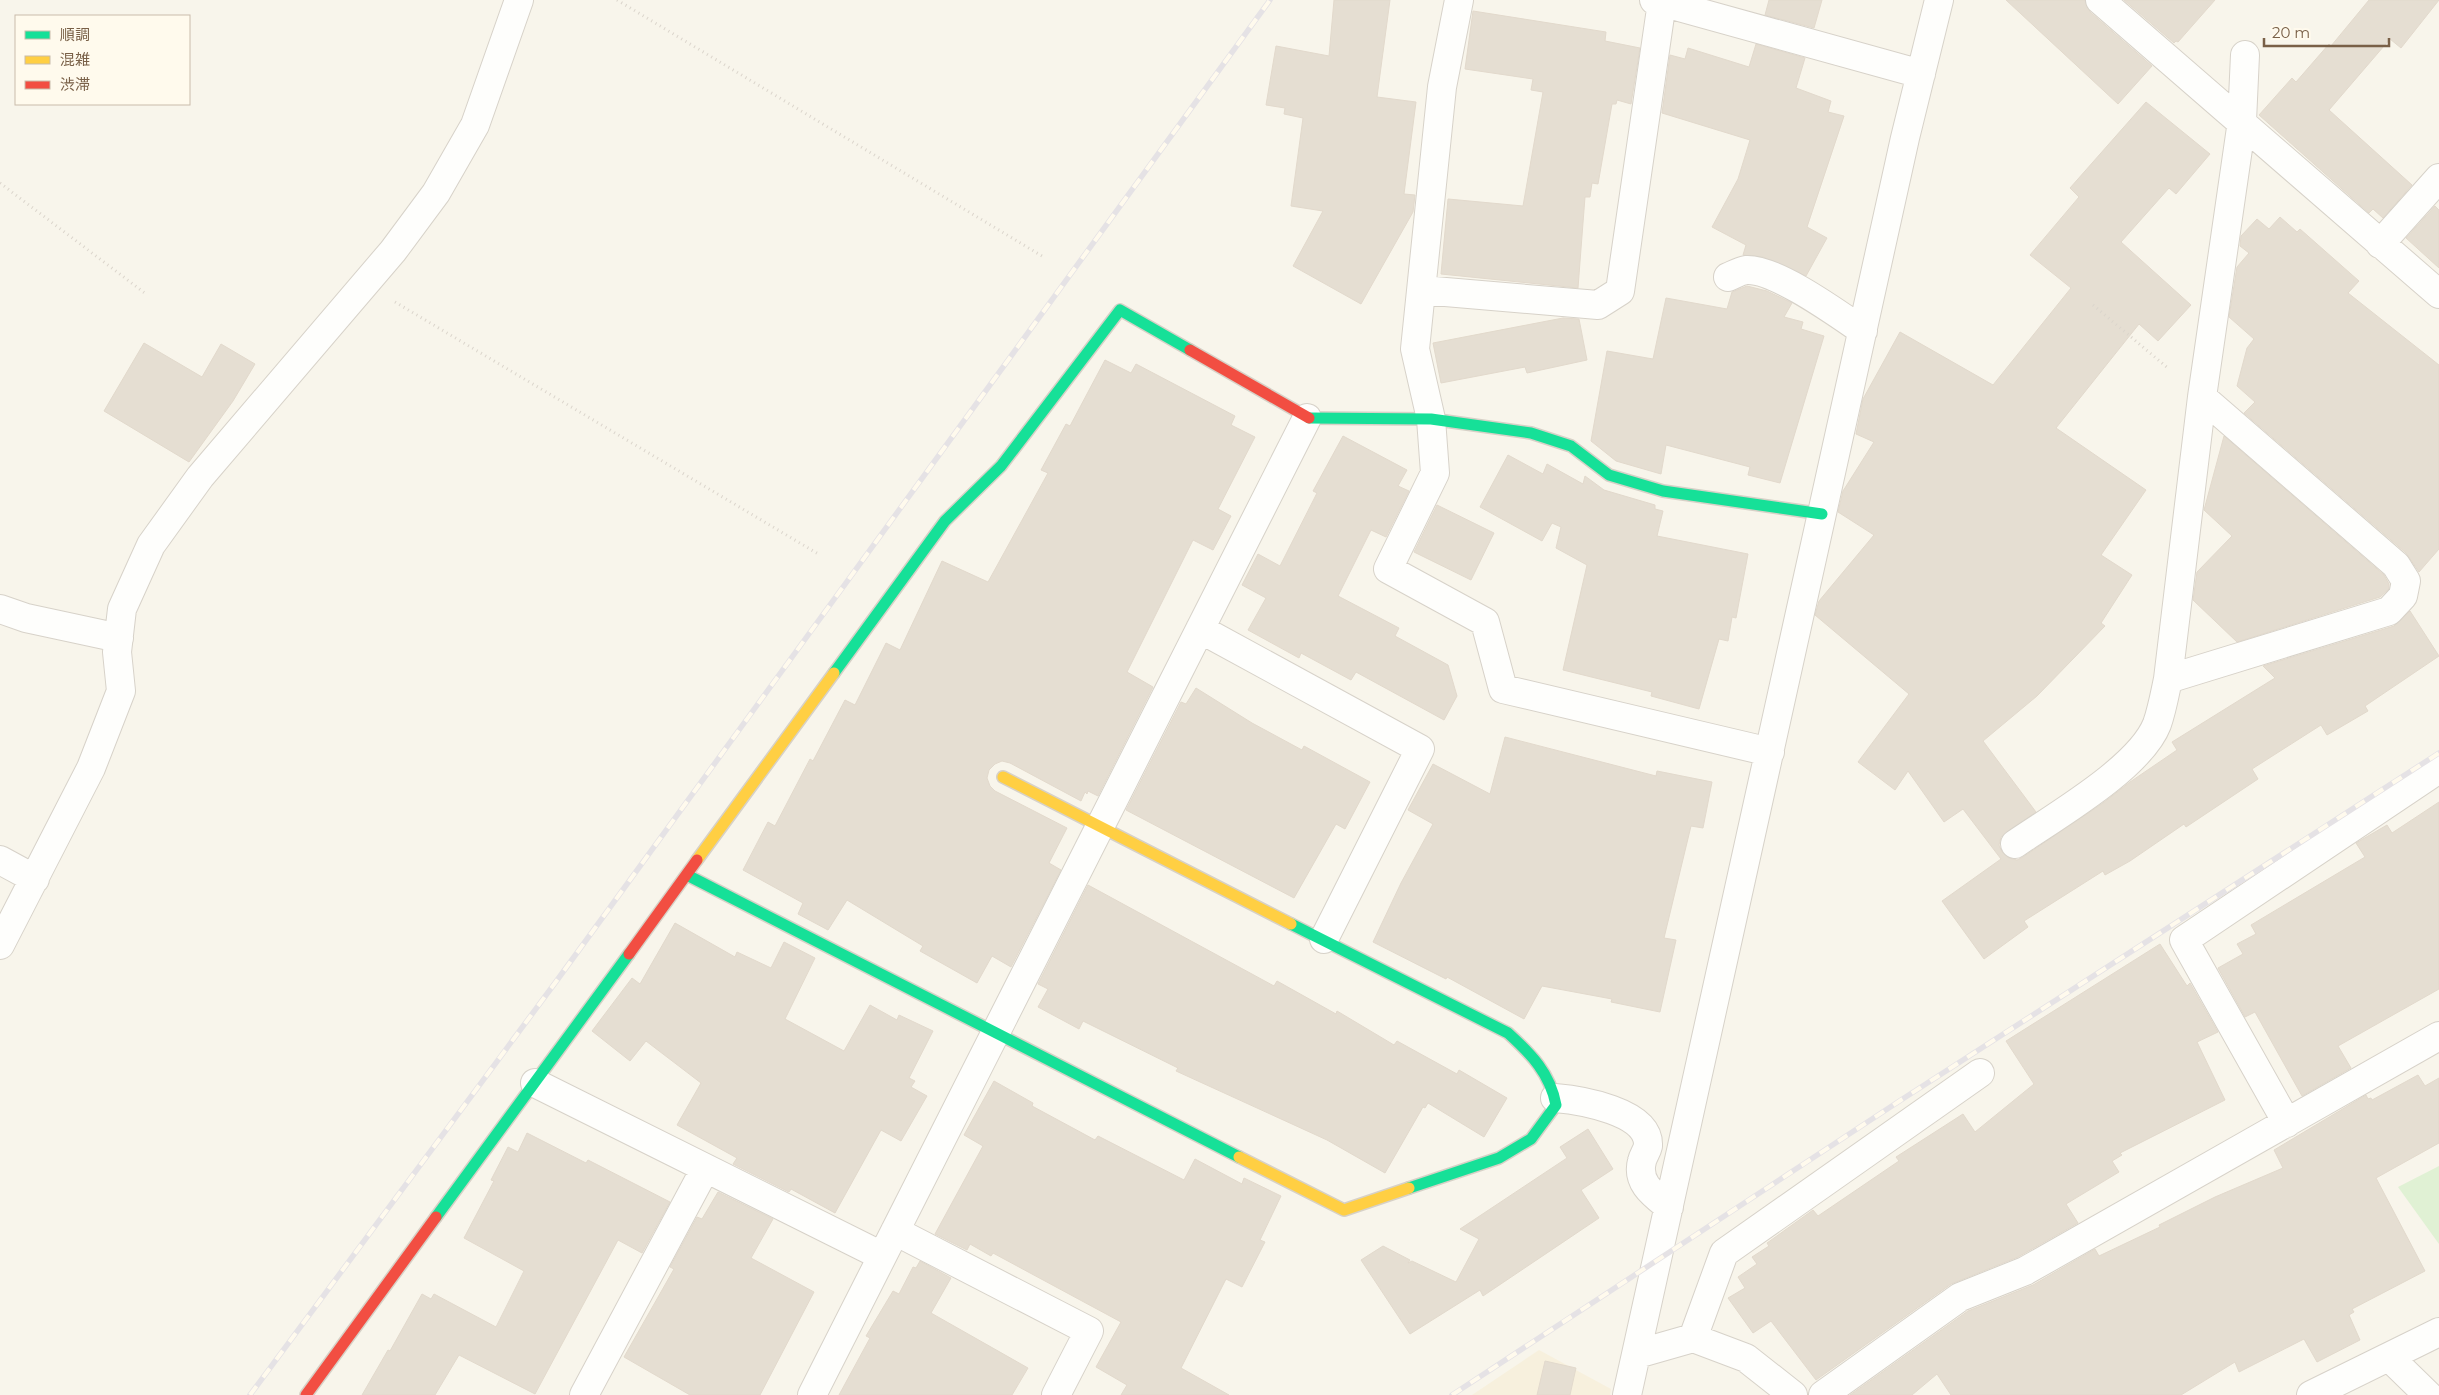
<svg xmlns="http://www.w3.org/2000/svg" width="2439" height="1395" font-family="Montserrat,'Noto Sans JP',sans-serif">
	<rect width="100%" height="100%" fill="#f8f5eb"/>
	<!-- residential -->
	<path fill="#f7f0dd" d="M 1539,1350 L 1611,1389 L 1610,1395 L 1472,1395 Z"/>
	<!-- green -->
	<path fill="#e0f1d4" d="M 2439,1166 L 2439,1244 L 2398,1187 Z"/>
	<!-- building -->
	<path fill="#e5ded2" stroke="#e2d9cc" d="M 1334,0 L 1390,0 L 1377,97 L 1416,102 L 1404,194 L 1415,195 L 1413,212 L 1361,304 L 1293,266 L 1323,211 L 1291,206 L 1303,118 L 1284,114 L 1285,108 L 1266,105 L 1276,46 L 1329,56 Z
		M 1769,0 L 1822,0 L 1814,28 L 1765,15 Z
		M 2006,0 L 2085,0 L 2090,12 L 2152,66 L 2118,104 Z
		M 2124,0 L 2215,0 L 2178,42 L 2176,41 L 2174,43 Z
		M 2369,0 L 2439,0 L 2401,48 L 2390,39 L 2329,110 L 2412,185 L 2383,218 L 2373,209 L 2369,213 L 2259,115 L 2292,78 L 2296,82 L 2329,44 L 2331,46 Z
		M 1473,11 L 1606,32 L 1605,41 L 1640,48 L 1631,104 L 1617,100 L 1616,104 L 1612,104 L 1598,184 L 1592,183 L 1590,197 L 1585,197 L 1578,288 L 1441,274 L 1448,199 L 1523,206 L 1543,92 L 1531,90 L 1533,79 L 1465,69 Z
		M 1756,44 L 1805,58 L 1796,88 L 1831,101 L 1828,112 L 1844,116 L 1807,227 L 1827,238 L 1806,276 L 1763,257 L 1743,255 L 1746,245 L 1712,227 L 1738,179 L 1750,140 L 1662,113 L 1670,55 L 1685,59 L 1688,48 L 1749,67 Z
		M 2146,102 L 2210,154 L 2176,194 L 2169,188 L 2121,242 L 2191,305 L 2158,341 L 2139,324 L 2056,428 L 2146,490 L 2101,555 L 2132,575 L 2101,623 L 2105,626 L 2037,696 L 1983,741 L 2036,812 L 2001,837 L 1999,845 L 2002,852 L 2009,858 L 2017,860 L 2023,857 L 2103,803 L 2130,782 L 2177,750 L 2172,742 L 2275,678 L 2263,666 L 2394,626 L 2410,611 L 2439,656 L 2365,706 L 2368,711 L 2327,735 L 2321,725 L 2252,769 L 2258,779 L 2186,827 L 2184,824 L 2130,861 L 2105,875 L 2103,871 L 2024,921 L 2028,927 L 1984,959 L 1942,901 L 2001,859 L 1963,809 L 1944,822 L 1908,771 L 1895,790 L 1858,762 L 1909,694 L 1815,615 L 1819,601 L 1874,535 L 1838,512 L 1843,491 L 1874,442 L 1856,434 L 1863,399 L 1900,332 L 1993,385 L 2071,288 L 2030,255 L 2079,197 L 2070,188 Z
		M 2435,206 L 2439,210 L 2439,268 L 2406,238 Z
		M 2280,217 L 2297,232 L 2300,229 L 2359,281 L 2348,293 L 2439,365 L 2439,549 L 2419,572 L 2406,553 L 2244,413 L 2255,402 L 2237,386 L 2247,348 L 2254,339 L 2229,317 L 2237,267 L 2249,253 L 2240,246 L 2241,236 L 2257,219 L 2269,229 Z
		M 1747,286 L 1767,291 L 1792,303 L 1784,317 L 1803,322 L 1801,329 L 1824,336 L 1780,483 L 1748,475 L 1750,467 L 1666,445 L 1661,474 L 1616,461 L 1591,441 L 1607,351 L 1653,359 L 1666,298 L 1727,309 L 1732,292 Z
		M 1563,318 L 1579,319 L 1587,360 L 1527,373 L 1525,367 L 1441,383 L 1433,343 Z
		M 144,343 L 202,377 L 221,344 L 255,364 L 233,401 L 189,462 L 104,411 Z
		M 1105,360 L 1131,373 L 1136,364 L 1235,416 L 1231,425 L 1255,437 L 1218,509 L 1231,516 L 1213,550 L 1193,540 L 1127,672 L 1153,687 L 1098,796 L 1088,791 L 1087,794 L 1085,792 L 1081,801 L 1010,763 L 1002,761 L 995,764 L 989,770 L 987,778 L 990,786 L 995,791 L 1067,828 L 1049,863 L 1061,870 L 1011,967 L 992,956 L 977,983 L 920,951 L 923,946 L 847,900 L 828,930 L 798,914 L 803,903 L 743,870 L 768,822 L 775,826 L 810,759 L 813,761 L 845,700 L 855,705 L 886,643 L 900,650 L 942,561 L 988,582 L 1048,473 L 1041,470 L 1066,424 L 1070,426 Z
		M 1343,436 L 1407,470 L 1398,486 L 1409,491 L 1386,537 L 1371,530 L 1338,596 L 1399,628 L 1395,636 L 1448,665 L 1457,696 L 1444,720 L 1356,672 L 1351,680 L 1301,653 L 1299,658 L 1248,630 L 1266,598 L 1242,585 L 1258,554 L 1280,566 L 1317,493 L 1313,491 Z
		M 2224,436 L 2384,575 L 2389,584 L 2389,589 L 2380,597 L 2237,642 L 2193,600 L 2197,572 L 2232,536 L 2204,510 Z
		M 1508,455 L 1543,474 L 1547,464 L 1583,484 L 1585,476 L 1604,490 L 1655,505 L 1655,509 L 1663,511 L 1657,536 L 1748,554 L 1736,618 L 1732,617 L 1728,641 L 1719,639 L 1699,709 L 1651,696 L 1652,692 L 1563,670 L 1587,565 L 1556,548 L 1561,527 L 1552,523 L 1542,541 L 1480,507 Z
		M 1437,505 L 1494,533 L 1471,580 L 1414,552 Z
		M 1196,688 L 1252,723 L 1302,750 L 1304,746 L 1370,782 L 1345,829 L 1336,824 L 1294,898 L 1126,810 L 1181,702 L 1186,704 Z
		M 1505,737 L 1656,776 L 1657,771 L 1712,782 L 1703,828 L 1691,826 L 1664,938 L 1676,940 L 1660,1012 L 1611,1002 L 1612,999 L 1542,986 L 1524,1019 L 1447,977 L 1446,979 L 1373,942 L 1401,883 L 1433,824 L 1408,810 L 1433,764 L 1490,794 Z
		M 2439,802 L 2439,989 L 2338,1046 L 2351,1068 L 2302,1096 L 2255,1012 L 2245,1017 L 2218,968 L 2243,954 L 2237,944 L 2256,934 L 2251,925 L 2365,857 L 2356,843 L 2387,825 L 2392,833 Z
		M 1088,885 L 1274,986 L 1277,981 L 1336,1014 L 1337,1011 L 1394,1045 L 1397,1041 L 1457,1074 L 1459,1070 L 1507,1098 L 1484,1137 L 1428,1103 L 1425,1108 L 1423,1107 L 1385,1173 L 1327,1140 L 1176,1071 L 1178,1068 L 1083,1021 L 1079,1029 L 1038,1007 L 1048,989 L 1038,984 Z
		M 675,923 L 735,957 L 737,952 L 771,968 L 784,942 L 815,958 L 785,1019 L 844,1051 L 870,1005 L 897,1020 L 899,1015 L 933,1031 L 909,1078 L 915,1081 L 911,1087 L 927,1096 L 901,1141 L 881,1130 L 835,1213 L 791,1189 L 789,1192 L 733,1164 L 737,1158 L 677,1125 L 701,1083 L 646,1041 L 630,1061 L 592,1031 L 632,978 L 640,984 Z
		M 2160,944 L 2187,986 L 2190,983 L 2218,1032 L 2197,1042 L 2225,1100 L 2120,1153 L 2122,1155 L 2112,1161 L 2119,1172 L 2066,1204 L 2078,1223 L 2018,1257 L 1951,1284 L 1816,1380 L 1771,1321 L 1753,1333 L 1728,1298 L 1745,1288 L 1738,1277 L 1757,1264 L 1752,1257 L 1769,1246 L 1767,1243 L 1813,1210 L 1818,1216 L 1899,1161 L 1896,1157 L 1963,1114 L 1975,1132 L 2034,1084 L 2006,1041 Z
		M 2418,1075 L 2425,1086 L 2439,1078 L 2439,1143 L 2376,1178 L 2425,1271 L 2352,1309 L 2354,1312 L 2349,1315 L 2360,1340 L 2317,1362 L 2304,1339 L 2239,1372 L 2235,1362 L 2181,1395 L 1951,1395 L 1937,1374 L 1912,1395 L 1850,1395 L 1968,1311 L 2033,1285 L 2095,1249 L 2099,1256 L 2160,1227 L 2159,1225 L 2215,1197 L 2283,1168 L 2274,1150 L 2366,1095 L 2368,1099 L 2371,1098 L 2372,1100 Z
		M 994,1081 L 1033,1103 L 1032,1106 L 1095,1140 L 1098,1136 L 1184,1180 L 1195,1159 L 1242,1184 L 1244,1178 L 1281,1196 L 1260,1240 L 1265,1242 L 1242,1287 L 1226,1279 L 1181,1368 L 1229,1395 L 1121,1395 L 1127,1385 L 1096,1367 L 1121,1322 L 993,1253 L 991,1256 L 970,1244 L 967,1250 L 935,1234 L 983,1146 L 964,1135 Z
		M 1588,1129 L 1613,1169 L 1581,1190 L 1599,1218 L 1483,1296 L 1480,1290 L 1410,1334 L 1361,1260 L 1383,1246 L 1410,1260 L 1408,1263 L 1412,1261 L 1456,1282 L 1479,1239 L 1460,1229 L 1567,1158 L 1560,1147 Z
		M 527,1133 L 586,1163 L 588,1160 L 670,1202 L 642,1253 L 618,1240 L 535,1394 L 459,1355 L 435,1395 L 362,1395 L 388,1350 L 390,1351 L 422,1294 L 431,1299 L 434,1294 L 496,1327 L 524,1271 L 464,1238 L 494,1181 L 491,1180 L 508,1147 L 518,1152 Z
		M 718,1192 L 773,1219 L 751,1258 L 814,1292 L 760,1395 L 690,1395 L 624,1357 L 674,1269 L 670,1267 L 697,1217 L 702,1219 Z
		M 920,1261 L 951,1278 L 931,1313 L 1028,1368 L 1012,1395 L 839,1395 L 870,1338 L 866,1336 L 893,1291 L 899,1294 L 913,1267 L 916,1268 Z
		M 1545,1361 L 1576,1368 L 1570,1395 L 1537,1395 Z"/>
	<g fill="none" stroke-linecap="round" stroke-linejoin="round">
		<!-- street casing -->
		<g stroke="#d7d2c9" stroke-width="30">
			<path id="street" d="M 1459,0 L 1442,87 L 1415,349 L 1431,419 L 1435,473 L 1388,569 L 1485,622 L 1503,689 L 1770,752
				M 1654,0 L 1921,74
				M 2100,0 L 2439,294
				M 2380,244 L 2439,178
				M 1728,277 C 1733,275 1740,271 1746,270 C 1775,268 1838,314 1863,331
				M 1422,290 L 1598,305 L 1620,291 L 1662,2
				M 0,609 L 26,618 L 119,638
				M 1200,629 L 1420,749 L 1324,939
				M 2168,679 L 2389,611 L 2403,596 L 2406,581 L 2396,565 L 2202,397
				M 2015,844 C 2054,817 2140,768 2157,724 C 2162,710 2165,693 2168,679 L 2202,397 L 2242,121 L 2245,55
				M 0,860 L 35,879
				M 0,945 L 91,768 L 121,691 L 117,652 L 122,609 L 151,545 L 200,477 L 393,251 L 436,193 L 475,125 L 519,0
				M 535,1083 L 882,1256
				M 1555,1098 C 1579,1100 1650,1111 1648,1146 C 1647,1151 1643,1156 1642,1161 C 1636,1183 1654,1195 1669,1207
				M 2287,1123 L 2184,940 L 2439,769
				M 895,1231 L 1089,1331 L 1056,1395
				M 1693,1338 L 1724,1253 L 1980,1073
				M 1637,1354 L 1693,1338 L 1746,1358 L 1793,1395
				M 2389,1357 L 2428,1395
				M 584,1395 L 705,1169
				M 812,1395 L 1307,418
				M 1627,1395 L 1905,138 L 1939,0
				M 1823,1395 L 1960,1297 L 2025,1271 L 2439,1036
				M 2311,1395 L 2439,1332"/>
		</g>
		<!-- fast casing -->
		<g stroke="#d7d1c7" stroke-width="14">
			<path id="fast" d="M 1309,418 L 1431,419 L 1531,433 L 1571,446 L 1609,475 L 1663,491 L 1822,514
				M 834,673 L 945,521 L 1001,466 L 1120,310 L 1190,350
				M 687,875 L 1239,1157
				M 1291,924 L 1508,1033 C 1531,1054 1550,1073 1556,1105 L 1531,1139 L 1499,1158 L 1409,1188
				M 436,1217 L 629,954"/>
		</g>
		<!-- slow casing -->
		<g stroke="#d7d1c7" stroke-width="14">
			<path id="slow" d="M 1003,777 L 1291,924
				M 697,860 L 834,673
				M 1239,1157 L 1344,1210 L 1409,1188"/>
		</g>
		<!-- jam casing -->
		<g stroke="#d7d1c7" stroke-width="14">
			<path id="jam" d="M 1190,350 L 1309,418
				M 629,954 L 697,860
				M 306,1395 L 436,1217"/>
		</g>
		<!-- path -->
		<path stroke="#dbd5cc" stroke-width="3" stroke-dasharray="1 4" stroke-linecap="butt" d="M 617,0 L 1042,256
			M 0,183 L 146,294
			M 395,302 L 820,555
			M 2093,305 L 2169,369"/>
		<!-- street -->
		<use href="#street" stroke="#fefefc" stroke-width="28"/>
		<!-- fast -->
		<use href="#fast" stroke="#16e098" stroke-width="11"/>
		<!-- slow -->
		<use href="#slow" stroke="#ffcf43" stroke-width="11"/>
		<!-- jam -->
		<use href="#jam" stroke="#f24e42" stroke-width="11"/>
		<!-- rail casing -->
		<g stroke="#e5e2e5" stroke-width="5.5">
			<path id="rail" d="M 250,1395 L 555,983 L 1270,0
				M 1452,1395 L 1901,1100 L 2439,753"/>
		</g>
		<!-- rail -->
		<use href="#rail" stroke="#fffaed" stroke-width="4" stroke-dasharray="11" stroke-linecap="butt"/>
	</g>
	<!-- legend -->
	<rect x="15" y="15" width="175" height="90" fill="#fffaed" stroke="#c9bcab"/>
	<rect x="25" y="31" width="25" height="8" fill="#16e098" stroke="#c9bcab"/>
	<text x="60" y="40" font-size="15" fill="#796047">順調</text>
	<rect x="25" y="56" width="25" height="8" fill="#ffcf43" stroke="#c9bcab"/>
	<text x="60" y="65" font-size="15" fill="#796047">混雑</text>
	<rect x="25" y="81" width="25" height="8" fill="#f24e42" stroke="#c9bcab"/>
	<text x="60" y="90" font-size="15" fill="#796047">渋滞</text>
	<!-- scale -->
	<path d="M2264 38v8h125v-8" fill="none" stroke="#796047" stroke-width="2.5"/>
	<text x="2272" y="38" font-size="15" fill="#796047" stroke="#fffaed" stroke-width="4" paint-order="stroke">20 m</text>
</svg>
